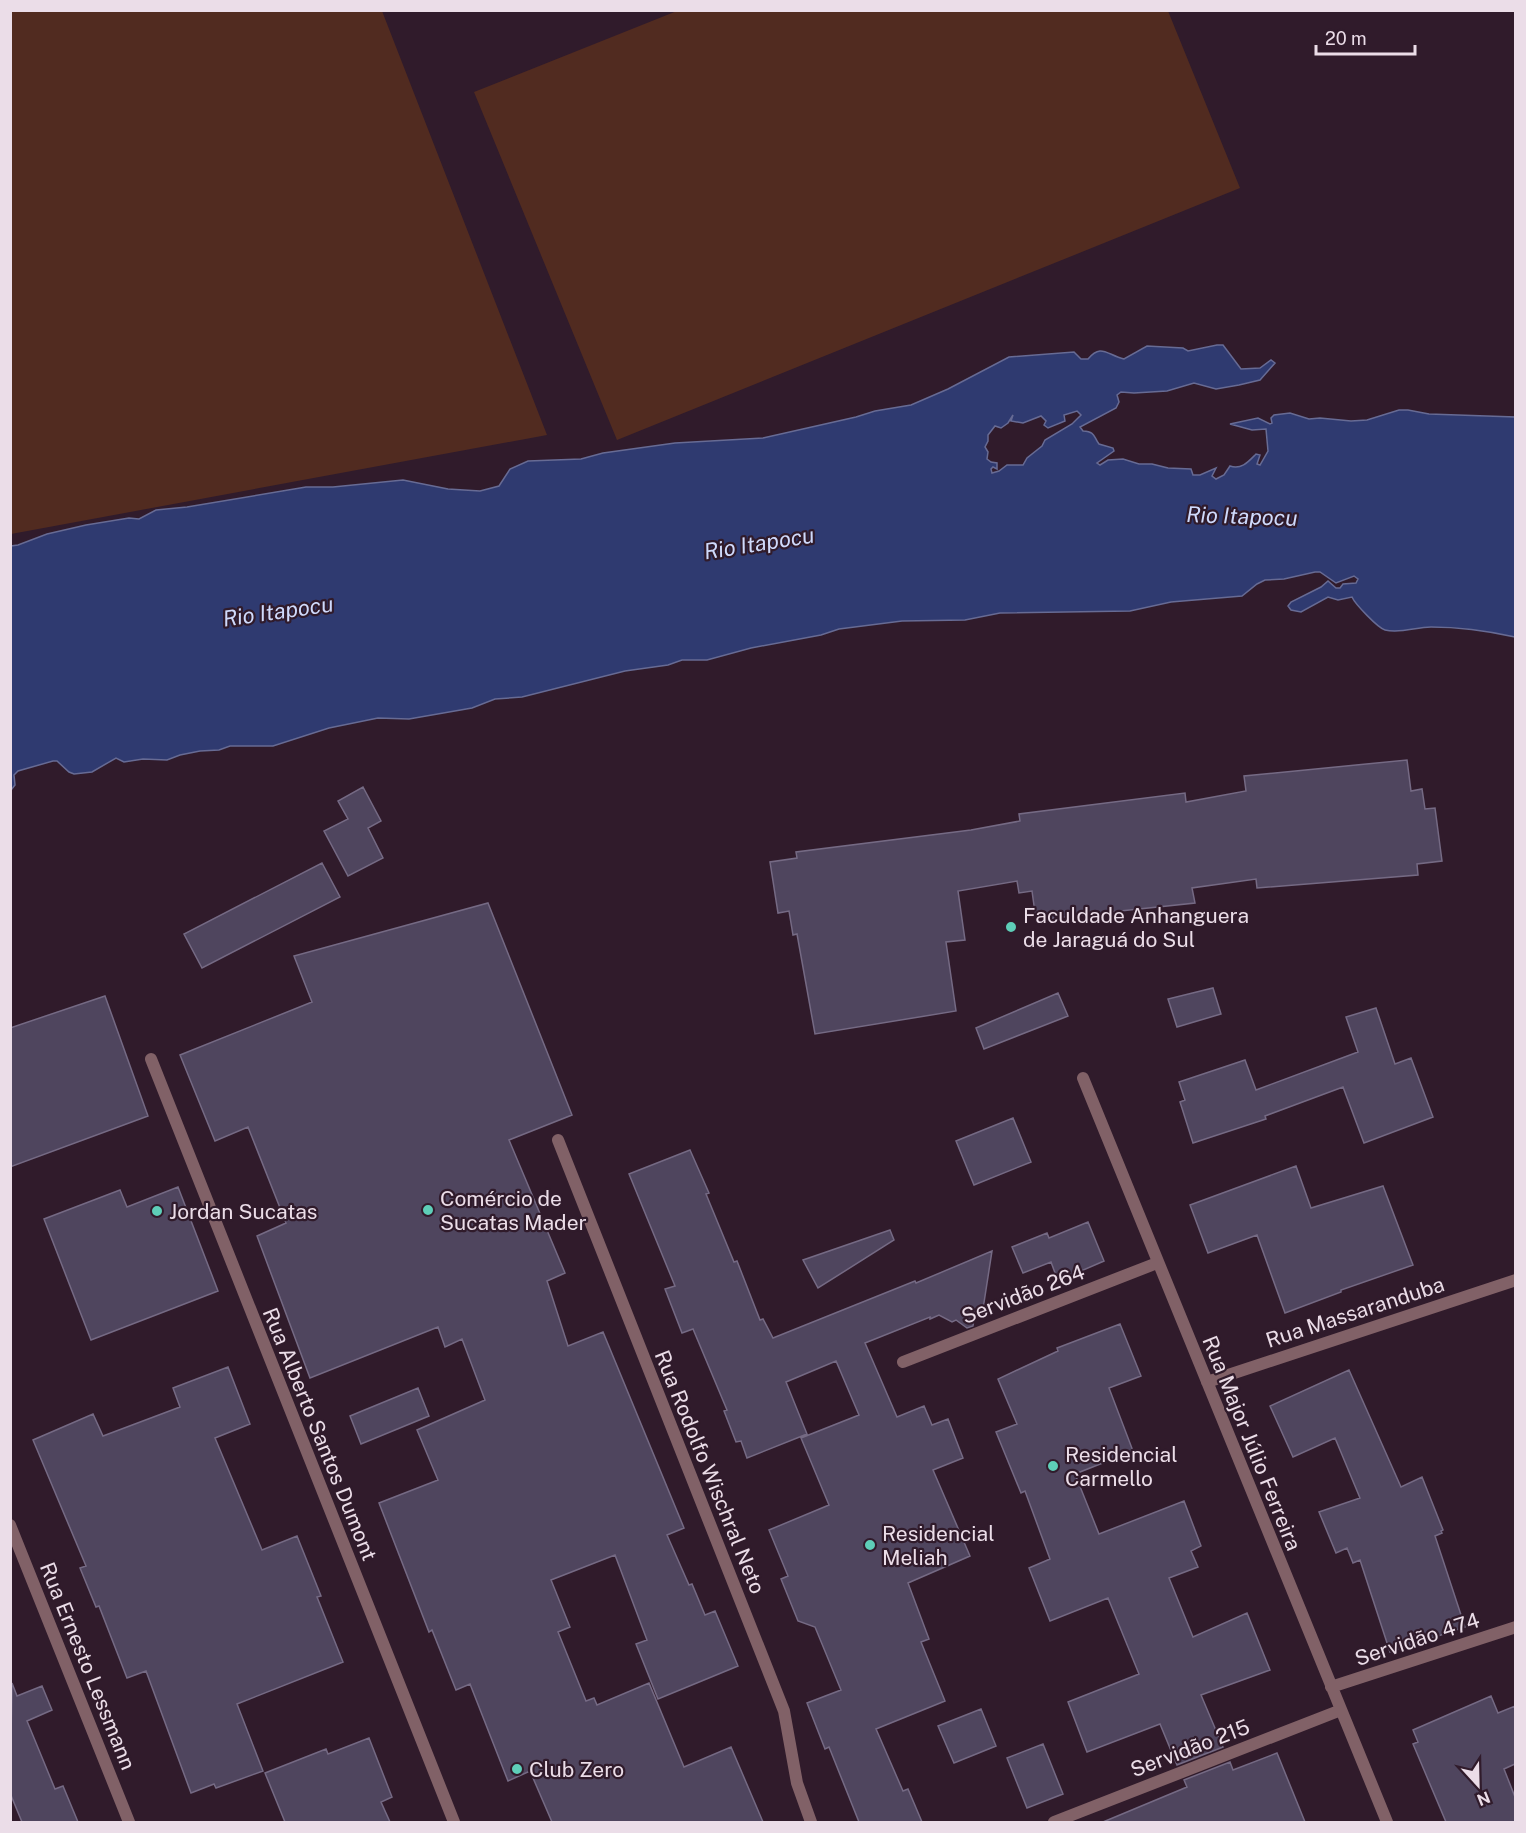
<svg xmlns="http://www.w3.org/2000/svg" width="1526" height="1833" font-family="'Public Sans',sans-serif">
	<rect width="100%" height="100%" fill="#301b2b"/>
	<!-- green -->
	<path fill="#512b20" d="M 11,10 L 382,11 L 547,435 L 11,534 Z
		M 677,11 L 1168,11 L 1240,188 L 617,440 L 474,92 Z"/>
	<!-- water -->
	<path fill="#2f3a70" stroke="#676b94" stroke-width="1.5" fill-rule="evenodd" d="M 1217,345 L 1223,345 L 1241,369 L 1260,368 L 1271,360 L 1275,363 L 1260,380 L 1239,385 L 1216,389 L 1194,383 L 1167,391 L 1134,393 L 1121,392 L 1117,395 L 1119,402 L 1116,408 L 1080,427 L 1083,431 C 1096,432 1093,436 1099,444 L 1113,448 L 1114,451 L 1097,463 L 1100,465 L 1108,460 L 1123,459 L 1139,464 L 1152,464 L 1168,468 L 1191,469 L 1193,475 L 1200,475 L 1216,468 L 1212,476 L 1216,479 L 1224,475 L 1230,466 C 1242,470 1249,461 1256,454 L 1260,455 L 1257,464 L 1260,465 L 1268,451 L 1266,429 L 1252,430 L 1230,424 L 1258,418 L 1270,424 L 1272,423 L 1271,418 L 1274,415 L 1290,413 L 1309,419 L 1320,418 L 1351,421 L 1367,420 L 1399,410 L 1408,410 L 1429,414 L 1515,417 L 1515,637 C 1488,631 1459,627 1431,627 C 1416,627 1400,634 1385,630 C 1378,628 1355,604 1352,597 L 1338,600 L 1328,597 L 1301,612 L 1291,610 L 1288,606 L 1291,602 L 1321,587 L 1328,581 L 1336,588 L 1340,588 L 1343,584 L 1356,583 L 1358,579 L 1354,576 L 1336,583 L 1320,572 L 1315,572 L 1284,579 L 1265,580 L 1257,584 L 1242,596 L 1171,602 L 1130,611 L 1000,613 L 965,620 L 902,621 L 839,629 L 821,635 L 751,648 L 707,660 L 682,660 L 668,665 L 625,671 L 522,697 L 495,699 L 472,708 L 409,719 L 378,718 L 329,728 L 273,746 L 230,746 L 219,750 L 200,751 L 180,755 L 167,760 L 143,759 L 124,762 L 116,758 L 92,772 L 74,774 L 69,772 L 57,761 L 53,761 L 18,771 L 14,775 L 15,785 L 11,790 L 11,546 L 18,545 L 47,534 L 86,525 L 129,518 L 139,519 L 156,510 L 187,507 L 306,487 L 333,487 L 403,480 L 448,489 L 480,491 L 499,486 L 510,469 L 528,461 L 581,459 L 603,453 L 675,443 L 763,438 L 856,417 L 875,411 L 911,405 L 948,389 L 1009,357 L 1074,352 L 1081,359 L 1088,359 C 1101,343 1107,355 1124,359 L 1147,346 L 1183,348 L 1188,351 ZM 1077,411 L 1081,415 L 1072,424 L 1045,440 L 1042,446 L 1027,458 L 1023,465 L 1007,465 L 999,471 L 992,473 L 991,469 L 993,467 L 997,469 L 997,463 L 991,462 L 987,459 L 988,452 L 985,447 L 988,441 L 988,435 L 995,426 L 1001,428 L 1008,423 L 1013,415 L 1011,421 L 1023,423 L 1041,416 L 1046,421 L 1044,425 L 1048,428 L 1065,421 L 1064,415 Z"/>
	<!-- building -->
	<path fill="#4f455e" stroke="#756a84" stroke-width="1.5" d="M 1407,760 L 1411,791 L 1422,789 L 1425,809 L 1435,808 L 1442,861 L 1417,864 L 1418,875 L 1257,888 L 1256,879 L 1192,888 L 1195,903 L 1036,920 L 1032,891 L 1019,893 L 1017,881 L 958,891 L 965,940 L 946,942 L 956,1011 L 815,1034 L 797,934 L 793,935 L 789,911 L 778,913 L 770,862 L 797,858 L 796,852 L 971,830 L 1020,821 L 1019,814 L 1185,793 L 1186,802 L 1246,791 L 1244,776 Z
		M 363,787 L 381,821 L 368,828 L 383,858 L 348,876 L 324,831 L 348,819 L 338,801 Z
		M 322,863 L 340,897 L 202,968 L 184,934 Z
		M 488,903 L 572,1115 L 509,1140 L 565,1273 L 547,1281 L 568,1346 L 603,1332 L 684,1528 L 667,1535 L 689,1585 L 692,1584 L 705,1615 L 715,1611 L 738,1666 L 658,1699 L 636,1644 L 647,1640 L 615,1555 L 551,1580 L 570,1627 L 558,1632 L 586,1701 L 594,1698 L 597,1705 L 649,1683 L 684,1767 L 731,1747 L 763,1822 L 552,1822 L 530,1771 L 508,1781 L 470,1684 L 456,1690 L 432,1630 L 429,1632 L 379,1503 L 438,1480 L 417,1430 L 485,1400 L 462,1339 L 445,1347 L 438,1327 L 310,1378 L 257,1236 L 286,1223 L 248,1127 L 215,1141 L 180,1055 L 312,1002 L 294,956 Z
		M 1213,988 L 1221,1014 L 1177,1027 L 1168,999 Z
		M 1058,993 L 1068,1016 L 984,1049 L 976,1028 Z
		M 105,996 L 148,1116 L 10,1167 L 10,1028 Z
		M 1376,1008 L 1395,1064 L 1411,1058 L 1433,1117 L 1364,1143 L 1343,1087 L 1265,1116 L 1266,1119 L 1193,1143 L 1180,1102 L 1185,1100 L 1179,1082 L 1245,1060 L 1256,1090 L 1358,1052 L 1346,1017 Z
		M 1013,1118 L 1031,1162 L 974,1185 L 956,1141 Z
		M 690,1150 L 709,1193 L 706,1194 L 734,1262 L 737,1261 L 760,1320 L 763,1319 L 773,1338 L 915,1281 L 916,1283 L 992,1251 L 983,1309 L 975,1312 L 973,1326 L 967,1328 L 956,1320 L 952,1322 L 939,1315 L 930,1319 L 930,1317 L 865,1343 L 897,1417 L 924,1406 L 932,1425 L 948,1419 L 963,1458 L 933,1470 L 970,1556 L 908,1583 L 929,1639 L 921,1642 L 945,1701 L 876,1729 L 903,1791 L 908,1789 L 922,1822 L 859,1822 L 829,1747 L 825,1749 L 807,1703 L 841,1690 L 815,1627 L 798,1621 L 781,1579 L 788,1576 L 769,1530 L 829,1505 L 801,1438 L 859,1415 L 836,1361 L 786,1382 L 807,1434 L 747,1458 L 741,1441 L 736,1442 L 724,1411 L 727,1410 L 693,1329 L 682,1333 L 665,1289 L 675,1286 L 629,1174 Z
		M 1296,1166 L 1311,1208 L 1383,1186 L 1413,1265 L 1341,1290 L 1341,1292 L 1285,1313 L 1257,1235 L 1208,1253 L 1190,1205 Z
		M 178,1187 L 218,1291 L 91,1340 L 44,1219 L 120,1190 L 127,1207 Z
		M 1088,1222 L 1104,1261 L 1058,1281 L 1051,1262 L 1023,1273 L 1012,1247 L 1047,1233 L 1049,1238 Z
		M 890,1230 L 894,1240 L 818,1288 L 803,1260 Z
		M 1120,1324 L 1141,1376 L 1109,1388 L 1133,1451 L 1075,1474 L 1099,1534 L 1184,1501 L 1201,1546 L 1191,1551 L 1198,1567 L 1169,1578 L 1193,1637 L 1247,1613 L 1270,1670 L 1201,1695 L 1223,1747 L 1177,1765 L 1160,1724 L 1087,1752 L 1068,1702 L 1139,1674 L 1108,1598 L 1050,1621 L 1029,1568 L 1050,1559 L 1025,1491 L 1021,1493 L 996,1432 L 1017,1424 L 998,1379 L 1058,1351 L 1057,1348 Z
		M 228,1367 L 250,1424 L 215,1438 L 262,1550 L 297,1536 L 321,1596 L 317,1597 L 343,1662 L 237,1704 L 263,1771 L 216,1788 L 214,1784 L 191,1793 L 146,1671 L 127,1678 L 99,1606 L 96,1607 L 80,1568 L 86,1566 L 33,1440 L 93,1414 L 103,1436 L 180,1407 L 173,1388 Z
		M 1349,1370 L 1401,1487 L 1422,1477 L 1443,1530 L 1441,1531 L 1442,1533 L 1435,1536 L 1465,1627 L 1390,1652 L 1360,1560 L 1353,1563 L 1347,1548 L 1336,1553 L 1319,1512 L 1360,1498 L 1335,1438 L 1293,1457 L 1270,1406 Z
		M 418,1388 L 429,1416 L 361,1444 L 350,1416 Z
		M 12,1683 L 17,1696 L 42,1686 L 52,1710 L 27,1721 L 55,1789 L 63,1786 L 78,1822 L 22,1822 L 10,1793 Z
		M 1491,1696 L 1498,1713 L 1515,1706 L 1515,1764 L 1504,1769 L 1515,1797 L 1515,1822 L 1446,1822 L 1413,1744 L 1418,1742 L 1413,1730 Z
		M 981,1709 L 996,1746 L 954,1763 L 938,1726 Z
		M 369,1738 L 392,1797 L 381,1802 L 390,1822 L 285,1822 L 265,1773 L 326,1749 L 328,1754 Z
		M 1043,1744 L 1063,1794 L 1027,1808 L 1007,1758 Z
		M 1277,1753 L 1305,1822 L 1103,1822 L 1187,1787 L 1184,1780 L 1230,1762 L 1233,1770 Z"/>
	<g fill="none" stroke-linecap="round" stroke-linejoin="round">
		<!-- street -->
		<path stroke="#816167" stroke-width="12" d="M 151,1059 L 454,1822
			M 1083,1078 L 1387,1822
			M 558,1140 L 784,1711 L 797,1783 L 811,1822
			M 903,1362 L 1157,1263
			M 1207,1382 L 1516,1280
			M 10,1525 L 129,1822
			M 1331,1687 L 1516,1627
			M 1054,1822 L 1341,1710"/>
	</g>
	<!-- markers -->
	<g fill="#5eceb8" stroke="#301b2b" stroke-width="2">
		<circle cx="1011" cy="927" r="6"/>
		<circle cx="428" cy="1210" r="6"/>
		<circle cx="157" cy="1211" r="6"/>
		<circle cx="1053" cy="1466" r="6"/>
		<circle cx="870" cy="1545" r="6"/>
		<circle cx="517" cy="1769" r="6"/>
	</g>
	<g text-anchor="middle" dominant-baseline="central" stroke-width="4.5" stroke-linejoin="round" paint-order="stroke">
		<!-- poi labels -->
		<g font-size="21" fill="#ebdde8" stroke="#301b2b" text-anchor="start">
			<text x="1023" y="915">Faculdade Anhanguera<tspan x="1023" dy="24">de Jaraguá do Sul</tspan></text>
			<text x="440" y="1198">Comércio de<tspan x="440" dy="24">Sucatas Mader</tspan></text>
			<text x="169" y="1211">Jordan Sucatas</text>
			<text x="1065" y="1454">Residencial<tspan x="1065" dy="24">Carmello</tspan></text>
			<text x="882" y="1533">Residencial<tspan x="882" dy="24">Meliah</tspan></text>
			<text x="529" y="1769">Club Zero</text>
		</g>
		<!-- street labels -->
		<g font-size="21" fill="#ebdde8" stroke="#301b2b">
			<text transform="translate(1023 1294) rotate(-21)">Servidão 264</text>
			<text transform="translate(1355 1312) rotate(-18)">Rua Massaranduba</text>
			<text transform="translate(320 1434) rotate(68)">Rua Alberto Santos Dumont</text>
			<text transform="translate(1252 1443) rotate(68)">Rua Major Júlio Ferreira</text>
			<text transform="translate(710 1472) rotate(68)">Rua Rodolfo Wischral Neto</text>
			<text transform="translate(1417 1639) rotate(-18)">Servidão 474</text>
			<text transform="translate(88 1666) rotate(68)">Rua Ernesto Lessmann</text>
			<text transform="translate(1190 1748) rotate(-21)">Servidão 215</text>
		</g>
		<!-- water labels -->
		<g font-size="22" font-style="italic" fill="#cfdafc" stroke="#301b2b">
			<text transform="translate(1242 516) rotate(2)">Rio Itapocu</text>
			<text transform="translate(759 543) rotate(-9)">Rio Itapocu</text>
			<text transform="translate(278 611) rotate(-8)">Rio Itapocu</text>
		</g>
	</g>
	<!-- border -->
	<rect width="1526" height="1833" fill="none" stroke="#ebdde8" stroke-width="24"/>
	<!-- north arrow -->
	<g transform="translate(1478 1785) rotate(158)" stroke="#301b2b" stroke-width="4.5" paint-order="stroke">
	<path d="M0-4.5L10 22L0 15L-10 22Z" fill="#ebdde8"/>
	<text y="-9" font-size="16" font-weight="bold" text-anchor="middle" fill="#ebdde8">N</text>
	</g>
	<!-- scale -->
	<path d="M1316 45v9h99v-9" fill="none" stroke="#ebdde8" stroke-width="3"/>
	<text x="1325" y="45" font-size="18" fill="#ebdde8" stroke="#301b2b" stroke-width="4.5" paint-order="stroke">20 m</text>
</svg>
